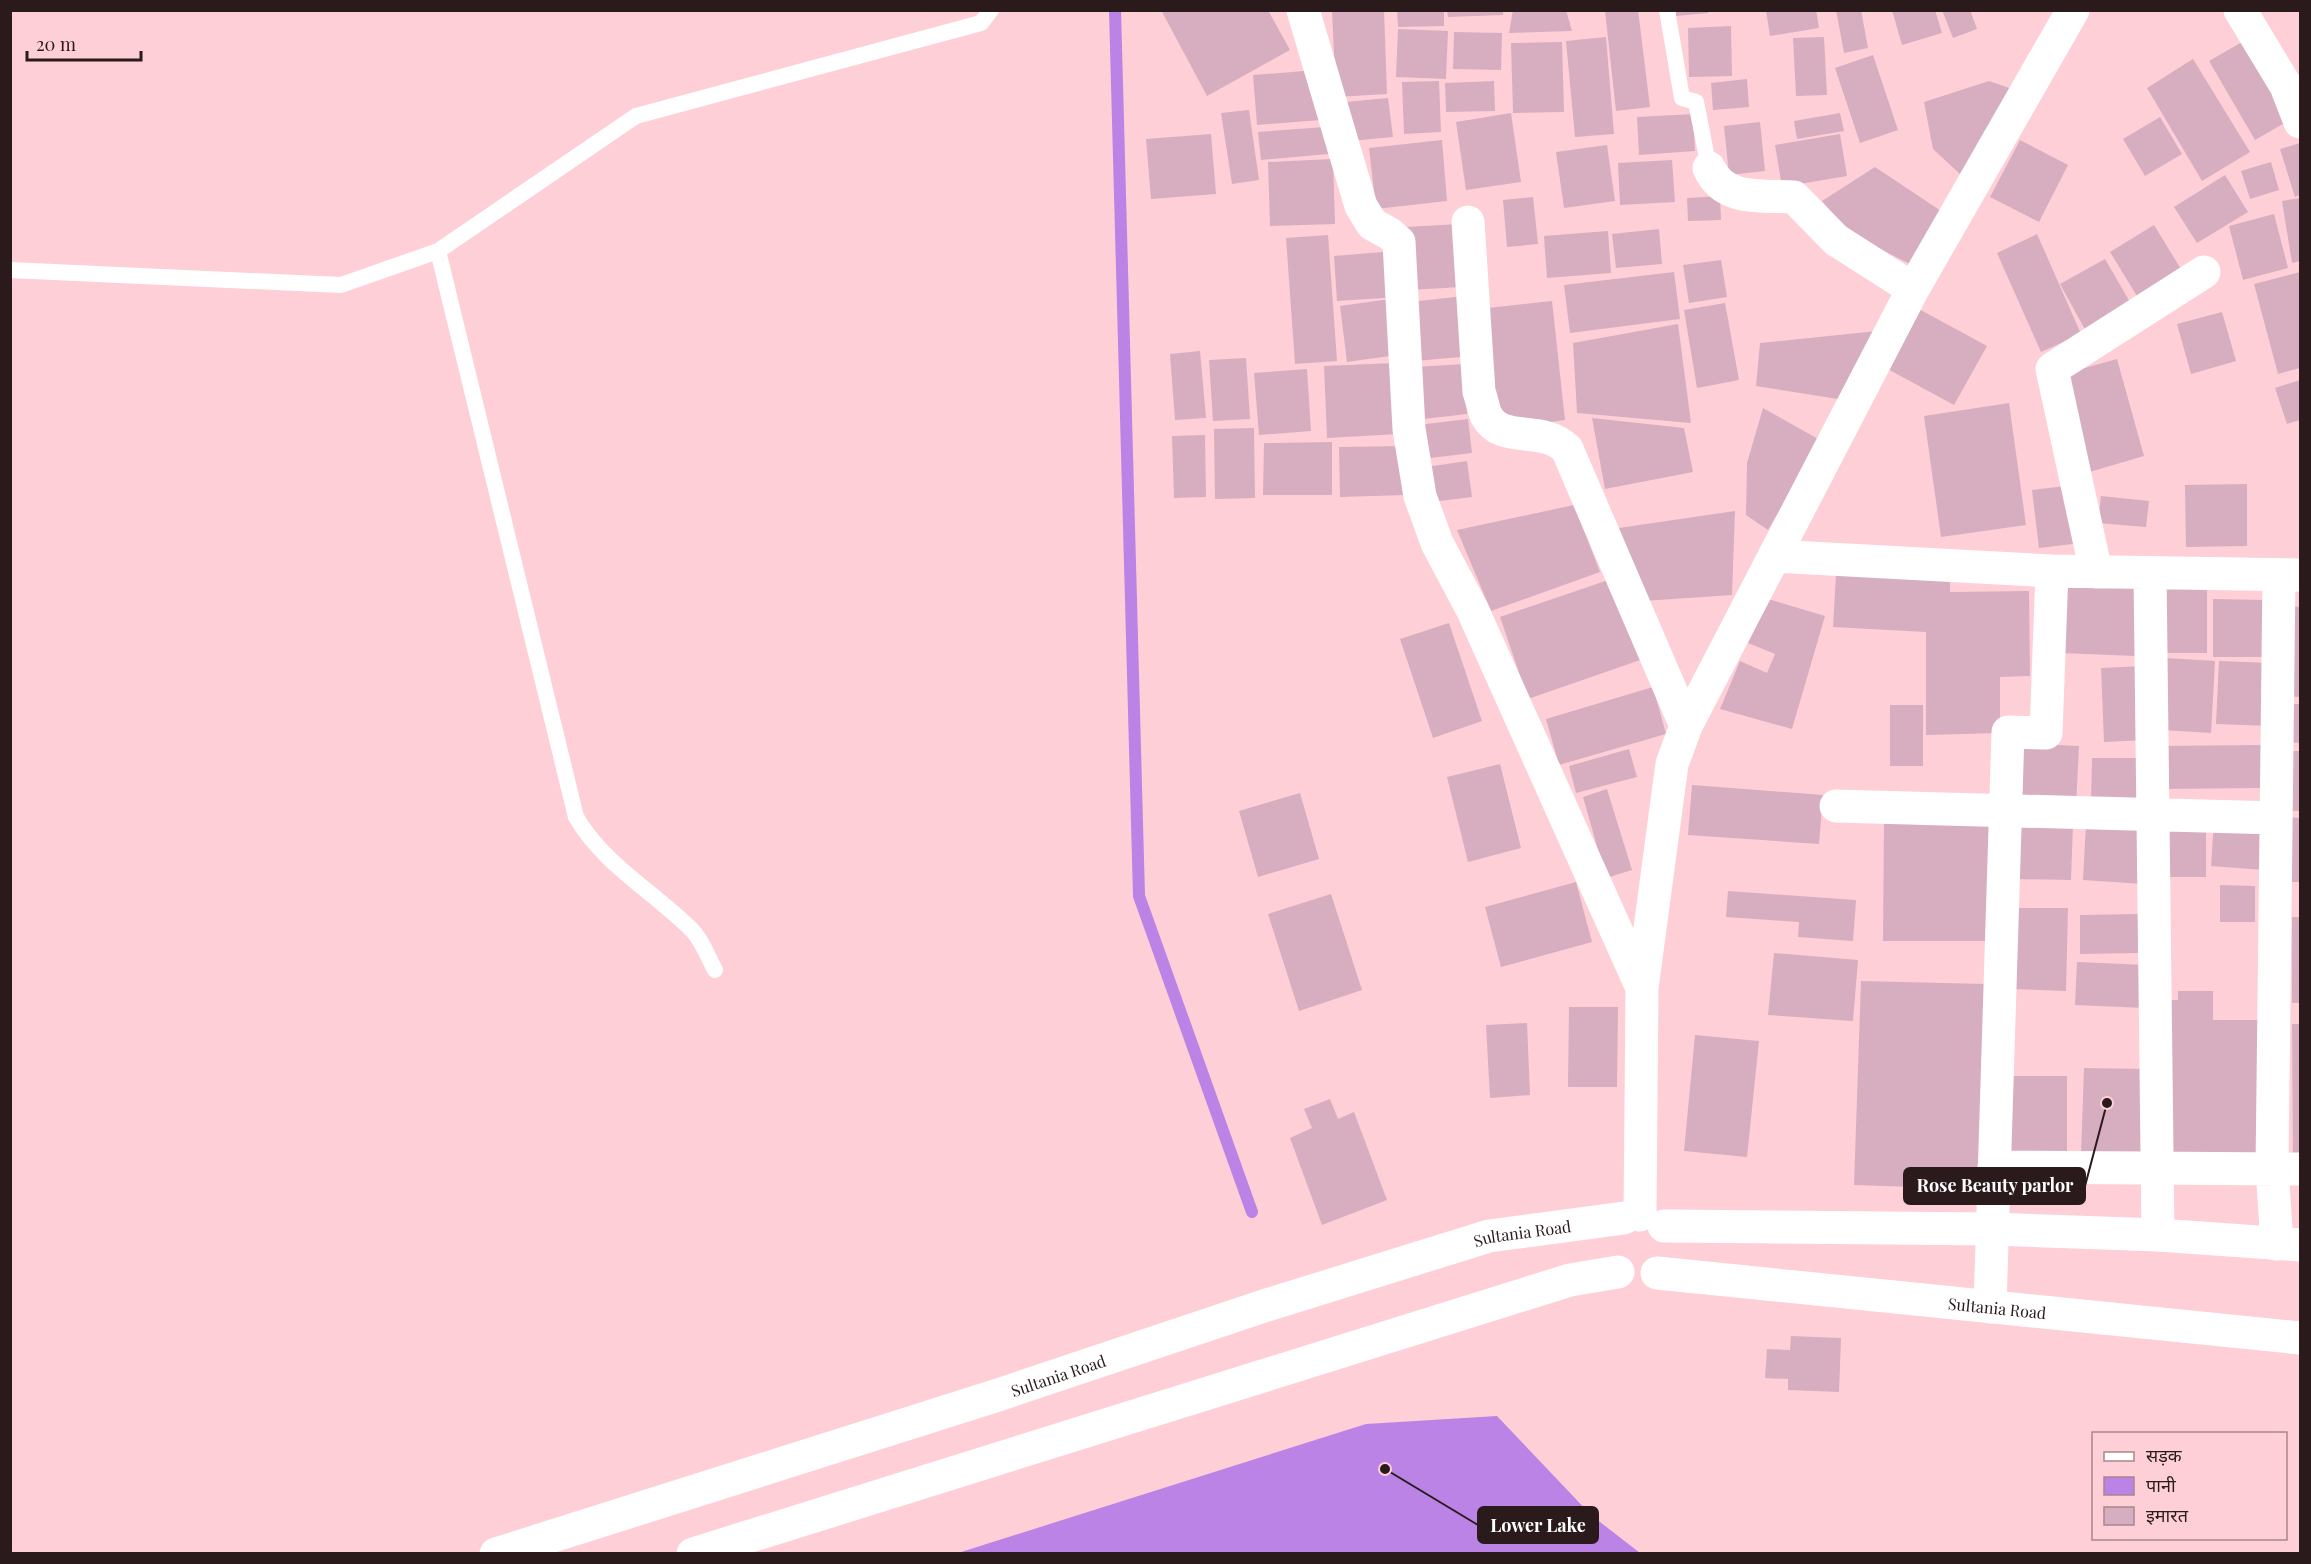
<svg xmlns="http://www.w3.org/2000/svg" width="2311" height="1564" font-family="'Playfair Display','Noto Sans Devanagari',serif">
	<rect width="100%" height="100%" fill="#fecfd6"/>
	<!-- water -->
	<path fill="#ba83e5" d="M 1497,1416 L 1591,1515 L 1640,1553 L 958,1553 L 1366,1424 Z"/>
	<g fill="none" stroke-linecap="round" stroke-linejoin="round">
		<!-- stream -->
		<path stroke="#ba83e5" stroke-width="12" d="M 1115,10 L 1139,896 L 1252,1212"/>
	</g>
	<!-- building -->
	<path fill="#d7aec0" d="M 1161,10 L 1268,10 L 1290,50 L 1207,96 Z
		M 1332,10 L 1384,10 L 1387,94 L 1336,97 Z
		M 1397,10 L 1444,10 L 1444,26 L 1398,27 Z
		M 1447,10 L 1503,10 L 1503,15 L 1448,17 Z
		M 1513,10 L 1566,10 L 1572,31 L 1509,33 Z
		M 1638,10 L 1650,107 L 1616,111 L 1605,11 Z
		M 1676,10 L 1708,10 L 1708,13 L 1676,16 Z
		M 1766,10 L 1816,10 L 1819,28 L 1770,36 Z
		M 1836,10 L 1861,10 L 1868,48 L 1844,53 Z
		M 1892,10 L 1935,10 L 1942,33 L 1902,45 Z
		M 1942,10 L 1970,10 L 1977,29 L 1953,38 Z
		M 1731,26 L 1732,76 L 1689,77 L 1688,28 Z
		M 1398,29 L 1448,31 L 1446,79 L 1396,77 Z
		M 1454,32 L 1502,33 L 1501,70 L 1453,69 Z
		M 1606,37 L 1614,134 L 1575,137 L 1566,41 Z
		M 1824,37 L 1827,95 L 1796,96 L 1793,38 Z
		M 2249,38 L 2295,117 L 2255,140 L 2209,61 Z
		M 1562,42 L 1564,112 L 1513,113 L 1511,43 Z
		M 1873,55 L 1898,130 L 1860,143 L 1835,68 Z
		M 2193,59 L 2250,152 L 2202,181 L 2147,88 Z
		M 1317,70 L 1321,120 L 1257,125 L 1253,75 Z
		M 1747,79 L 1749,107 L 1713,110 L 1711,83 Z
		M 1439,81 L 1441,132 L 1404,134 L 1402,82 Z
		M 1494,81 L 1495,111 L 1446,112 L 1445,83 Z
		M 1989,81 L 2018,91 L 1960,174 L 1933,149 L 1924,102 Z
		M 1388,98 L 1393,137 L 1350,141 L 1346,102 Z
		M 1249,110 L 1259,180 L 1232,184 L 1221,113 Z
		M 1511,113 L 1521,182 L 1466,190 L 1456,122 Z
		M 1840,113 L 1844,131 L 1797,139 L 1794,121 Z
		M 1693,114 L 1695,151 L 1639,155 L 1637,117 Z
		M 2160,117 L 2182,154 L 2145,176 L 2123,139 Z
		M 1760,122 L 1765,171 L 1729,175 L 1724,126 Z
		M 1325,127 L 1328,154 L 1261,160 L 1258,132 Z
		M 1211,134 L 1216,194 L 1151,199 L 1146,139 Z
		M 1840,134 L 1847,176 L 1782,187 L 1775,145 Z
		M 1442,140 L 1447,201 L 1376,209 L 1369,148 Z
		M 2020,140 L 2068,165 L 2039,222 L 1990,197 Z
		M 2300,143 L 2300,195 L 2295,197 L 2280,149 Z
		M 1607,145 L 1615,201 L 1564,208 L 1556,152 Z
		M 1333,159 L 1335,224 L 1270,226 L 1268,162 Z
		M 1672,160 L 1675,202 L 1620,205 L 1618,163 Z
		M 2271,162 L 2279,190 L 2250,199 L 2241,171 Z
		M 1875,167 L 1944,213 L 1912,265 L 1850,234 L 1822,201 Z
		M 2225,175 L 2248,212 L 2197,243 L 2174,207 Z
		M 1720,196 L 1721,220 L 1688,221 L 1687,198 Z
		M 1533,197 L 1538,244 L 1507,247 L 1503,200 Z
		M 2300,198 L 2300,261 L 2292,263 L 2282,201 Z
		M 2274,214 L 2288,268 L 2243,280 L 2229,226 Z
		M 1459,224 L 1462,287 L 1409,290 L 1406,227 Z
		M 2154,225 L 2184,274 L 2140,301 L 2110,252 Z
		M 1659,229 L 1662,264 L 1616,268 L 1612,234 Z
		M 1608,231 L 1611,273 L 1547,278 L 1544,236 Z
		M 2037,234 L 2081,334 L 2041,352 L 1997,253 Z
		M 1328,235 L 1337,361 L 1295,364 L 1286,238 Z
		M 1395,251 L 1399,297 L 1337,301 L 1334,256 Z
		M 2105,259 L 2134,309 L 2088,335 L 2060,284 Z
		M 1721,260 L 1727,297 L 1689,303 L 1683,265 Z
		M 1674,272 L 1680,319 L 1570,333 L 1564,285 Z
		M 2300,272 L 2300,368 L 2278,374 L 2254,284 Z
		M 1465,296 L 1471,356 L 1415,361 L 1409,302 Z
		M 1390,299 L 1397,355 L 1347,362 L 1340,306 Z
		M 1552,301 L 1565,420 L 1516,427 L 1492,404 L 1479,309 Z
		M 1725,303 L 1739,380 L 1697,388 L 1684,310 Z
		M 1917,308 L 1987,346 L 1954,405 L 1884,367 Z
		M 2222,312 L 2236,361 L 2191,374 L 2177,324 Z
		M 1678,324 L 1691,423 L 1577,413 L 1573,343 Z
		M 1877,331 L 1844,400 L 1756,386 L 1760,343 Z
		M 1200,351 L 1206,418 L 1175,420 L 1170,354 Z
		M 1246,358 L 1250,419 L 1213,421 L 1209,360 Z
		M 2117,359 L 2144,456 L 2086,473 L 2059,375 Z
		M 1395,363 L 1398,434 L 1327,438 L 1324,366 Z
		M 1465,364 L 1467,414 L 1415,420 L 1413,367 Z
		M 1307,369 L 1311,431 L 1259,435 L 1254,373 Z
		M 2300,380 L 2300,420 L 2287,424 L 2275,388 Z
		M 2009,403 L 2026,525 L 1941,537 L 1924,416 Z
		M 1763,408 L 1820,440 L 1768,530 L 1746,515 L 1747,463 Z
		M 1592,418 L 1684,428 L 1693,472 L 1605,489 Z
		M 1468,419 L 1472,453 L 1422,459 L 1418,425 Z
		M 1254,428 L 1255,498 L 1215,499 L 1214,429 Z
		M 1205,435 L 1206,497 L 1174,498 L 1172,436 Z
		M 1332,442 L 1332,495 L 1263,495 L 1264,443 Z
		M 1406,446 L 1407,495 L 1340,497 L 1339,447 Z
		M 1467,461 L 1472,497 L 1431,502 L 1426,467 Z
		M 2247,484 L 2247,546 L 2186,547 L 2185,485 Z
		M 2074,485 L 2081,543 L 2039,548 L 2032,490 Z
		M 2101,496 L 2149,501 L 2146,527 L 2098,523 Z
		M 1574,505 L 1600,572 L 1491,611 L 1457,530 Z
		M 1735,511 L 1732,595 L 1643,601 L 1612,529 Z
		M 1836,575 L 1950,580 L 1950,592 L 2029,591 L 2030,676 L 2000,677 L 2000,733 L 1926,735 L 1926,632 L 1833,627 Z
		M 1614,578 L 1643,659 L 1528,699 L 1500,617 Z
		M 2063,586 L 2138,588 L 2135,656 L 2060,653 Z
		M 2156,588 L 2207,588 L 2207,653 L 2156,653 Z
		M 1768,599 L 1825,616 L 1792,729 L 1720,709 L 1740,661 L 1767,673 L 1775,654 L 1748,643 Z
		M 2213,599 L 2265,600 L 2264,657 L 2213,657 Z
		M 2288,606 L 2300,607 L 2300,697 L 2283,696 Z
		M 1449,623 L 1482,721 L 1433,738 L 1400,639 Z
		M 2166,658 L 2215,661 L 2211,733 L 2162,730 Z
		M 2219,661 L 2272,663 L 2270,726 L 2216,724 Z
		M 2143,666 L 2146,740 L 2104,742 L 2101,668 Z
		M 1653,687 L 1666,734 L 1559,765 L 1546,719 Z
		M 2286,704 L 2300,704 L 2300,743 L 2285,742 Z
		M 1890,705 L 1923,705 L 1923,766 L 1890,766 Z
		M 2018,743 L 2079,746 L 2076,807 L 2015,804 Z
		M 2261,745 L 2261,788 L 2161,789 L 2160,746 Z
		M 1629,749 L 1637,777 L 1576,793 L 1569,766 Z
		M 2293,751 L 2300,751 L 2300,811 L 2291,811 Z
		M 2092,758 L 2147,758 L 2147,802 L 2091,801 Z
		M 1500,764 L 1521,848 L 1468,862 L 1447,777 Z
		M 1692,785 L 1823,795 L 1819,844 L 1688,835 Z
		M 1607,789 L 1632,870 L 1606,878 L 1583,797 Z
		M 1300,793 L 1319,859 L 1258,877 L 1239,811 Z
		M 2288,817 L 2300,818 L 2300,882 L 2285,882 Z
		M 1884,818 L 1990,818 L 1990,941 L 1883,941 Z
		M 2167,820 L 2206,820 L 2206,877 L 2167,877 Z
		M 2214,821 L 2267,824 L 2264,870 L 2211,866 Z
		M 2013,824 L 2073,825 L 2071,880 L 2011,879 Z
		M 2086,824 L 2147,827 L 2143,884 L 2083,880 Z
		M 1576,882 L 1592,942 L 1501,967 L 1485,907 Z
		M 2220,885 L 2255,886 L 2255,922 L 2220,922 Z
		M 1728,891 L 1856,900 L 1853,941 L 1798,937 L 1799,922 L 1726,917 Z
		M 1331,894 L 1362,990 L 1299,1011 L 1268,914 Z
		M 2013,908 L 2068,908 L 2066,991 L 2011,989 Z
		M 2138,914 L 2138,953 L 2080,954 L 2080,915 Z
		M 2292,917 L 2300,917 L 2300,1003 L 2292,1003 Z
		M 1774,953 L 1858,960 L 1853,1021 L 1768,1015 Z
		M 2077,962 L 2147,965 L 2145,1008 L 2075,1005 Z
		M 1861,981 L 1985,984 L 1979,1189 L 1854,1185 Z
		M 2178,991 L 2213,991 L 2213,1020 L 2265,1020 L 2264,1157 L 2160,1157 L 2161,1000 L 2178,1000 Z
		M 1569,1007 L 1618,1007 L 1617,1087 L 1568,1087 Z
		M 1527,1023 L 1530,1095 L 1490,1098 L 1486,1025 Z
		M 2292,1024 L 2300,1024 L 2300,1168 L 2293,1168 Z
		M 1695,1035 L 1759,1041 L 1747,1157 L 1684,1151 Z
		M 2084,1068 L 2150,1069 L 2148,1156 L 2081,1154 Z
		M 2001,1076 L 2067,1076 L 2067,1155 L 2001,1155 Z
		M 1330,1099 L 1338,1119 L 1354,1112 L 1387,1200 L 1322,1225 L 1290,1138 L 1312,1128 L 1304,1109 Z
		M 1791,1336 L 1841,1338 L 1839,1392 L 1788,1390 L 1788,1379 L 1765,1378 L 1767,1349 L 1790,1350 Z"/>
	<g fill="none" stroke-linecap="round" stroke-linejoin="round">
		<!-- service -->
		<path stroke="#fff" stroke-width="16" d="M 1667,10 L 1682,98 L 1696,102 L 1709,168
			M 438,251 L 576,817 C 604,865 653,891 692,930 C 702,940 708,957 715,970
			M 10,270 L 341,285 L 438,251 L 636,116 L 981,23 L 991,10"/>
		<!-- minor -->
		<path stroke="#fff" stroke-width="33" d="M 1303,10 L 1361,206 L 1372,224 L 1390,234 L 1399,242 L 1409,429 L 1420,496 L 1437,543 L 1473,611 L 1642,988
			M 2240,10 L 2286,86 L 2300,122
			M 1709,168 C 1724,202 1762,195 1794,197 L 1836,240 L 1913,289
			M 1468,222 L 1479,392 C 1482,399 1483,408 1486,415 C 1501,445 1542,424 1567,449 L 1686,726
			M 1774,556 L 2052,571 L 2300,575
			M 2096,572 L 2052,369 L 2204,272
			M 2150,573 L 2158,1235
			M 1836,806 L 2276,818
			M 1994,1167 L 2300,1169
			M 1640,1215 L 1642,988 L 1672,764 L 1686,726 L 1913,289 L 2073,10
			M 2277,1244 L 2272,1169 L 2279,575
			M 1990,1307 L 2008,732 L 2046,733 L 2052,571"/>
		<!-- primary -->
		<g stroke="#fff" stroke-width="33">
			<path d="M 1664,1226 L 1991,1229 L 2158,1235 L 2300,1245"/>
			<path id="s1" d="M 1657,1273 L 2300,1338"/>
			<path id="s2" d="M 496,1554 L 995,1396 L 1267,1305 L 1489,1236 L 1624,1218"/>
			<path d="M 693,1554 L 1570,1280 L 1618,1272"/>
		</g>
	</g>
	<g text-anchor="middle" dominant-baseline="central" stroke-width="4.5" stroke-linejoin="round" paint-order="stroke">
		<!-- street labels -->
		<g font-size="16" fill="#2a1a1c" stroke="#fecfd6">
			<text stroke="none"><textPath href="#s2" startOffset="1076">Sultania Road</textPath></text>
			<text stroke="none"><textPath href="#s1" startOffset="342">Sultania Road</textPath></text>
			<text stroke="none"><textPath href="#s2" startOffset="590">Sultania Road</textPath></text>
		</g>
	</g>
	<!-- callouts -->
	<path fill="none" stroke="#2a1a1c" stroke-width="2" d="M2107 1103L2085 1186M1385 1469L1478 1525"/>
	<g fill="#2a1a1c" stroke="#fecfd6" stroke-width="2">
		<circle cx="2107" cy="1103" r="6"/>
		<circle cx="1385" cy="1469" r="6"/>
	</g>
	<g fill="#2a1a1c" stroke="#2a1a1c" stroke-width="2">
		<rect x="1904" y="1168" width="181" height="36" rx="6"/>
		<rect x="1478" y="1507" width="120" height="36" rx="6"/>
	</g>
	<g font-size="18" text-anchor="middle" font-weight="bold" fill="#fff">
		<text x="1995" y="1192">Rose Beauty parlor</text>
		<text x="1538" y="1532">Lower Lake</text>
	</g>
	<!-- border -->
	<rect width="2311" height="1564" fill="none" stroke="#2a1a1c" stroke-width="24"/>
	<!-- legend -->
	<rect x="2092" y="1432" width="195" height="108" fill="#fecfd6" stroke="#a9878c" stroke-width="1.5"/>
	<rect x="2104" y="1452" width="30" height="9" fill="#ffffff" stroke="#a9878c" stroke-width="1.5"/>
	<text x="2146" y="1462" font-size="18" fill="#2a1a1c">सड़क</text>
	<rect x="2104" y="1477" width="30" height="18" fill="#ba83e5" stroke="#a9878c" stroke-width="1.5"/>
	<text x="2146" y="1492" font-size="18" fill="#2a1a1c">पानी</text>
	<rect x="2104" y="1507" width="30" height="18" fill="#d7aec0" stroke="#a9878c" stroke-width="1.5"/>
	<text x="2146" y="1522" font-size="18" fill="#2a1a1c">इमारत</text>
	<!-- scale -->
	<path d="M27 51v9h114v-9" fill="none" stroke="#2a1a1c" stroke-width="3"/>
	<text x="36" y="51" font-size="18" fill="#2a1a1c" stroke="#fecfd6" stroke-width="4.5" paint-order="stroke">20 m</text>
</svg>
